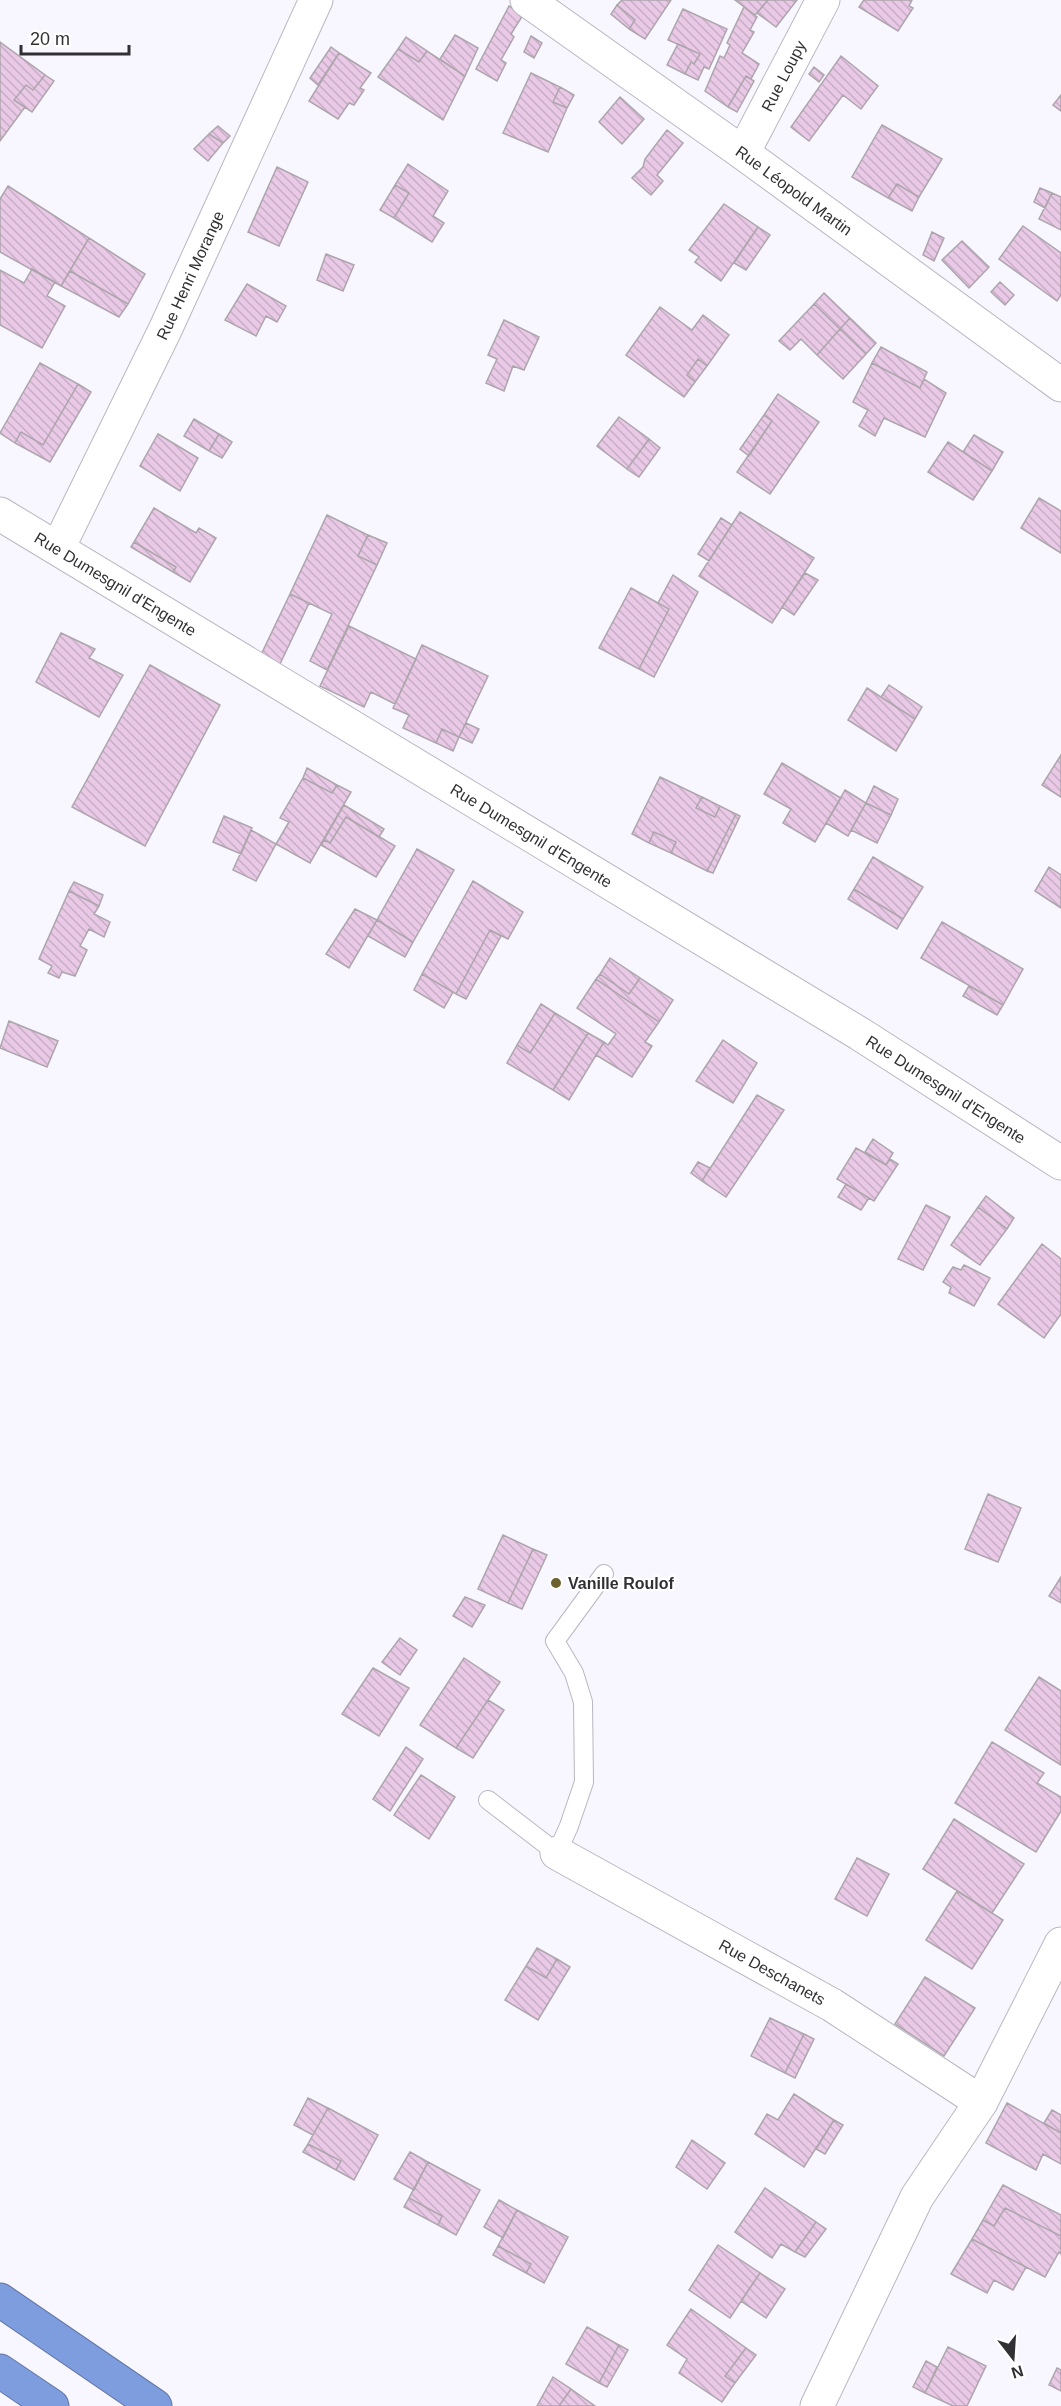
<svg xmlns="http://www.w3.org/2000/svg" width="1061" height="2406" font-family="Arial,sans-serif">
	<defs>
		<pattern id="building-back-hatch" width="6" height="6" patternUnits="userSpaceOnUse" patternTransform="scale(1.5)"><rect width="6" height="6" fill="#e9c9e6"/><path d="M-1 5l2 2M0 0l6 6M5-1l2 2" fill="none" stroke="#c8adc6"/></pattern>
	</defs>
	<rect width="100%" height="100%" fill="#f8f6ff"/>
	<!-- building -->
	<path fill="url(#building-back-hatch)" stroke="#ada5ac" stroke-width="1.5" d="M 622,0 L 671,0 L 645,39 L 629,29 L 635,20 L 617,5 Z
		M 735,0 L 768,0 L 755,15 Z
		M 768,0 L 797,0 L 776,27 L 757,13 Z
		M 864,0 L 912,0 L 909,6 L 913,8 L 898,31 L 859,7 Z
		M 617,5 L 635,20 L 629,29 L 611,14 Z
		M 509,6 L 523,15 L 511,34 L 514,37 L 501,60 L 506,63 L 497,81 L 476,69 Z
		M 744,7 L 757,17 L 750,30 L 754,32 L 742,53 L 759,64 L 751,79 L 746,76 L 728,107 L 705,91 L 720,56 L 724,58 L 730,45 L 727,43 Z
		M 683,9 L 727,29 L 709,69 L 704,67 L 698,80 L 685,74 L 691,62 L 694,64 L 700,54 L 668,40 Z
		M 455,35 L 478,48 L 465,76 L 440,59 Z
		M 531,36 L 542,43 L 534,58 L 524,52 Z
		M 406,37 L 427,51 L 419,62 L 398,49 Z
		M 0,42 L 45,75 L 33,90 L 26,85 L 14,100 L 25,107 L 0,141 Z
		M 678,44 L 700,54 L 694,64 L 691,62 L 685,74 L 667,65 Z
		M 331,47 L 339,53 L 318,85 L 310,78 Z
		M 398,49 L 419,62 L 427,51 L 465,76 L 443,120 L 378,77 Z
		M 339,53 L 371,73 L 360,88 L 364,90 L 354,105 L 349,103 L 338,119 L 309,101 Z
		M 841,56 L 878,86 L 861,109 L 843,95 L 809,141 L 791,127 Z
		M 814,67 L 824,75 L 819,82 L 809,74 Z
		M 531,73 L 560,87 L 553,102 L 567,108 L 548,152 L 503,133 Z
		M 45,75 L 54,81 L 32,112 L 14,100 L 26,85 L 33,90 Z
		M 746,76 L 754,81 L 737,112 L 728,107 Z
		M 560,87 L 574,95 L 567,108 L 553,102 Z
		M 1061,95 L 1061,111 L 1053,105 Z
		M 620,97 L 644,119 L 622,144 L 599,122 Z
		M 882,125 L 942,159 L 919,197 L 897,184 L 888,198 L 852,177 Z
		M 218,126 L 230,136 L 223,143 L 209,134 Z
		M 667,130 L 683,143 L 657,175 L 663,181 L 651,195 L 632,178 L 643,167 L 645,159 Z
		M 209,134 L 223,143 L 208,161 L 194,149 Z
		M 408,164 L 448,191 L 433,216 L 444,223 L 432,242 L 394,218 L 409,193 L 395,185 Z
		M 277,167 L 308,182 L 279,246 L 248,232 Z
		M 897,184 L 919,197 L 912,211 L 888,198 Z
		M 395,185 L 409,193 L 394,218 L 380,210 Z
		M 8,186 L 89,238 L 61,286 L 0,252 L 0,199 Z
		M 1040,188 L 1052,193 L 1045,208 L 1034,202 Z
		M 1052,193 L 1061,197 L 1061,230 L 1039,219 Z
		M 724,204 L 758,227 L 721,281 L 695,262 L 699,257 L 689,250 Z
		M 1023,226 L 1061,253 L 1061,295 L 1057,301 L 999,259 Z
		M 758,227 L 770,235 L 746,270 L 734,263 Z
		M 932,232 L 944,238 L 934,261 L 923,255 Z
		M 89,238 L 145,274 L 128,304 L 70,271 Z
		M 962,241 L 989,267 L 969,288 L 942,260 Z
		M 326,254 L 354,265 L 343,291 L 317,280 Z
		M 32,269 L 55,282 L 47,296 L 65,306 L 42,348 L 0,325 L 0,270 L 24,283 Z
		M 70,271 L 128,304 L 119,317 L 61,286 Z
		M 1000,282 L 1014,295 L 1005,305 L 991,292 Z
		M 247,284 L 286,306 L 277,322 L 266,316 L 256,336 L 225,320 Z
		M 824,293 L 850,318 L 840,329 L 814,304 Z
		M 814,304 L 840,329 L 817,355 L 801,339 L 790,350 L 779,341 Z
		M 660,307 L 692,330 L 703,315 L 729,335 L 707,366 L 698,359 L 687,375 L 695,382 L 684,397 L 626,355 Z
		M 850,318 L 876,343 L 866,354 L 840,329 Z
		M 504,320 L 539,337 L 524,370 L 513,366 L 504,391 L 486,383 L 497,359 L 488,355 Z
		M 840,329 L 866,354 L 843,379 L 817,355 Z
		M 881,347 L 927,372 L 920,388 L 872,363 Z
		M 698,359 L 707,366 L 695,382 L 687,375 Z
		M 40,363 L 78,384 L 43,445 L 21,432 L 15,443 L 0,433 Z
		M 872,363 L 920,388 L 924,379 L 946,393 L 925,437 L 884,418 L 875,436 L 859,426 L 868,410 L 853,402 Z
		M 78,384 L 91,392 L 50,462 L 15,443 L 21,432 L 43,445 Z
		M 778,394 L 819,422 L 770,494 L 737,472 L 772,421 L 764,415 Z
		M 764,415 L 772,421 L 749,456 L 740,449 Z
		M 619,417 L 649,439 L 627,469 L 597,446 Z
		M 194,419 L 219,434 L 209,451 L 184,436 Z
		M 158,434 L 198,458 L 180,491 L 140,466 Z
		M 219,434 L 232,442 L 222,458 L 209,451 Z
		M 974,435 L 1003,452 L 992,471 L 963,452 Z
		M 649,439 L 660,448 L 639,477 L 627,469 Z
		M 948,442 L 992,471 L 973,500 L 928,472 Z
		M 1039,498 L 1061,511 L 1061,553 L 1021,528 Z
		M 154,508 L 196,533 L 199,528 L 216,538 L 190,582 L 173,572 L 176,567 L 134,542 Z
		M 740,512 L 814,558 L 772,623 L 699,576 Z
		M 327,515 L 368,535 L 358,556 L 377,565 L 327,670 L 310,661 L 332,614 L 290,594 Z
		M 721,518 L 732,525 L 709,561 L 698,554 Z
		M 368,535 L 387,543 L 377,565 L 358,556 Z
		M 134,542 L 176,567 L 173,572 L 131,547 Z
		M 805,573 L 818,580 L 794,615 L 782,607 Z
		M 673,575 L 698,592 L 654,677 L 639,669 L 669,609 L 658,603 Z
		M 631,588 L 669,609 L 639,669 L 599,648 Z
		M 290,594 L 309,603 L 279,666 L 260,657 Z
		M 349,626 L 416,659 L 395,704 L 371,692 L 364,707 L 320,686 Z
		M 61,633 L 95,649 L 89,658 L 123,675 L 99,717 L 36,682 Z
		M 422,645 L 488,676 L 459,737 L 442,729 L 436,743 L 403,728 L 409,715 L 393,708 Z
		M 150,665 L 220,705 L 145,846 L 72,807 Z
		M 889,685 L 922,707 L 915,719 L 881,697 Z
		M 867,688 L 915,719 L 896,751 L 848,720 Z
		M 466,723 L 479,729 L 472,743 L 459,737 Z
		M 442,729 L 459,737 L 453,751 L 436,743 Z
		M 1061,755 L 1061,797 L 1042,785 Z
		M 782,763 L 841,798 L 815,842 L 783,823 L 791,809 L 764,794 Z
		M 307,768 L 337,785 L 332,793 L 303,778 Z
		M 660,777 L 702,797 L 696,808 L 715,817 L 720,806 L 736,814 L 707,871 L 671,853 L 676,842 L 654,832 L 649,843 L 632,834 Z
		M 303,778 L 332,793 L 337,785 L 351,792 L 310,863 L 276,844 L 289,822 L 280,818 Z
		M 874,786 L 898,799 L 891,815 L 866,803 Z
		M 845,790 L 866,803 L 848,836 L 826,823 Z
		M 702,797 L 720,806 L 715,817 L 696,808 Z
		M 866,803 L 891,815 L 877,843 L 851,830 Z
		M 344,805 L 384,829 L 379,837 L 346,817 L 330,843 L 324,840 Z
		M 736,814 L 740,816 L 713,873 L 707,871 Z
		M 224,816 L 252,828 L 241,854 L 213,842 Z
		M 346,817 L 395,846 L 376,877 L 321,845 L 324,840 L 330,843 Z
		M 251,830 L 276,844 L 256,881 L 233,870 Z
		M 654,832 L 676,842 L 671,853 L 649,843 Z
		M 417,849 L 454,870 L 413,942 L 377,920 Z
		M 873,857 L 923,887 L 903,919 L 854,889 Z
		M 1049,867 L 1061,875 L 1061,908 L 1035,891 Z
		M 473,881 L 523,912 L 508,939 L 490,930 L 456,994 L 422,974 Z
		M 74,882 L 103,895 L 99,906 L 69,891 Z
		M 854,889 L 903,919 L 897,929 L 848,899 Z
		M 69,891 L 99,906 L 94,914 L 110,922 L 104,937 L 89,929 L 80,946 L 87,950 L 75,976 L 62,972 L 59,978 L 48,973 L 52,966 L 39,959 Z
		M 355,909 L 377,920 L 349,968 L 326,954 Z
		M 377,920 L 413,942 L 405,957 L 368,936 Z
		M 942,922 L 1023,969 L 1003,1005 L 921,958 Z
		M 490,930 L 501,936 L 466,999 L 456,994 Z
		M 610,958 L 640,978 L 629,994 L 600,974 Z
		M 422,974 L 453,992 L 444,1008 L 414,990 Z
		M 600,974 L 629,994 L 640,978 L 673,1000 L 659,1022 L 596,979 Z
		M 596,979 L 659,1022 L 645,1042 L 652,1046 L 632,1077 L 596,1055 L 604,1042 L 608,1045 L 616,1034 L 577,1008 Z
		M 969,986 L 1003,1005 L 997,1015 L 963,996 Z
		M 541,1004 L 555,1013 L 530,1053 L 517,1045 Z
		M 555,1013 L 588,1033 L 553,1090 L 507,1063 L 517,1045 L 530,1053 Z
		M 9,1021 L 58,1041 L 47,1067 L 0,1048 Z
		M 588,1033 L 604,1042 L 569,1100 L 553,1090 Z
		M 723,1040 L 757,1063 L 733,1103 L 696,1081 Z
		M 757,1095 L 784,1110 L 726,1197 L 702,1181 Z
		M 873,1139 L 893,1153 L 886,1165 L 865,1152 Z
		M 856,1148 L 886,1165 L 890,1159 L 898,1164 L 874,1201 L 837,1179 Z
		M 698,1162 L 710,1168 L 702,1181 L 691,1173 Z
		M 846,1184 L 869,1198 L 861,1210 L 838,1197 Z
		M 986,1196 L 1014,1218 L 1007,1229 L 978,1207 Z
		M 926,1205 L 950,1217 L 923,1270 L 898,1259 Z
		M 978,1207 L 1007,1229 L 980,1265 L 951,1245 Z
		M 1042,1244 L 1061,1259 L 1061,1314 L 1044,1338 L 998,1304 Z
		M 964,1265 L 990,1278 L 974,1306 L 949,1293 L 951,1287 L 943,1282 L 953,1267 L 961,1270 Z
		M 988,1494 L 1021,1508 L 998,1562 L 965,1549 Z
		M 503,1535 L 533,1549 L 508,1603 L 478,1589 Z
		M 533,1549 L 547,1555 L 522,1609 L 508,1603 Z
		M 1061,1577 L 1061,1603 L 1049,1596 Z
		M 465,1597 L 485,1605 L 472,1627 L 453,1616 Z
		M 400,1638 L 417,1650 L 400,1675 L 382,1662 Z
		M 464,1658 L 500,1682 L 456,1748 L 420,1725 Z
		M 373,1668 L 409,1688 L 379,1736 L 342,1714 Z
		M 1039,1677 L 1061,1691 L 1061,1765 L 1005,1730 Z
		M 488,1700 L 504,1710 L 473,1758 L 456,1748 Z
		M 992,1742 L 1044,1773 L 1037,1783 L 1061,1797 L 1061,1811 L 1036,1852 L 955,1803 Z
		M 406,1747 L 423,1759 L 390,1811 L 373,1799 Z
		M 421,1775 L 455,1797 L 429,1839 L 394,1815 Z
		M 954,1819 L 1024,1864 L 992,1913 L 923,1869 Z
		M 857,1858 L 889,1874 L 867,1916 L 835,1899 Z
		M 957,1891 L 1003,1920 L 972,1969 L 926,1940 Z
		M 537,1948 L 557,1959 L 546,1978 L 526,1966 Z
		M 557,1959 L 570,1967 L 538,2020 L 505,2000 L 526,1966 L 546,1978 Z
		M 925,1977 L 975,2008 L 944,2056 L 895,2024 Z
		M 770,2018 L 804,2034 L 785,2073 L 751,2056 Z
		M 804,2034 L 814,2039 L 795,2078 L 785,2073 Z
		M 794,2094 L 834,2120 L 804,2167 L 755,2134 L 767,2114 L 778,2120 Z
		M 308,2098 L 328,2108 L 313,2135 L 294,2125 Z
		M 1007,2103 L 1061,2133 L 1061,2164 L 1043,2154 L 1036,2170 L 986,2143 Z
		M 328,2108 L 378,2135 L 354,2180 L 336,2170 L 341,2161 L 308,2144 Z
		M 1052,2110 L 1061,2115 L 1061,2133 L 1044,2123 Z
		M 834,2120 L 843,2125 L 825,2154 L 816,2149 Z
		M 692,2140 L 725,2163 L 707,2189 L 676,2167 Z
		M 308,2144 L 341,2161 L 336,2170 L 303,2152 Z
		M 410,2152 L 428,2162 L 414,2190 L 394,2179 Z
		M 428,2162 L 480,2190 L 456,2235 L 438,2225 L 442,2216 L 409,2198 Z
		M 1003,2185 L 1061,2215 L 1061,2236 L 1005,2208 L 994,2226 L 983,2220 Z
		M 765,2188 L 816,2222 L 795,2252 L 781,2244 L 772,2258 L 735,2232 Z
		M 409,2198 L 442,2216 L 438,2225 L 404,2207 Z
		M 499,2200 L 517,2210 L 503,2238 L 484,2227 Z
		M 1005,2208 L 1061,2236 L 1061,2254 L 1059,2252 L 1045,2277 L 972,2239 L 983,2220 L 994,2226 Z
		M 517,2210 L 568,2237 L 544,2283 L 526,2273 L 531,2264 L 498,2246 Z
		M 816,2222 L 826,2229 L 805,2257 L 795,2252 Z
		M 972,2239 L 1026,2267 L 1013,2290 L 994,2280 L 987,2293 L 951,2274 Z
		M 718,2245 L 760,2273 L 730,2318 L 689,2290 Z
		M 498,2246 L 531,2264 L 526,2273 L 493,2255 Z
		M 760,2273 L 785,2289 L 766,2318 L 741,2301 Z
		M 691,2309 L 746,2348 L 725,2376 L 735,2383 L 722,2402 L 679,2373 L 687,2359 L 667,2345 Z
		M 587,2327 L 619,2345 L 599,2383 L 566,2364 Z
		M 619,2345 L 628,2350 L 607,2387 L 599,2383 Z
		M 948,2347 L 986,2366 L 967,2406 L 953,2406 L 925,2393 Z
		M 746,2348 L 756,2355 L 735,2383 L 725,2376 Z
		M 926,2361 L 937,2367 L 925,2393 L 913,2387 Z
		M 1057,2368 L 1061,2370 L 1061,2391 L 1049,2385 Z
		M 553,2377 L 571,2389 L 559,2406 L 537,2406 Z
		M 571,2389 L 595,2406 L 559,2406 Z"/>
	<g fill="none" stroke-linecap="round" stroke-linejoin="round">
		<!-- lane casing -->
		<g stroke="#b9b7c1" stroke-width="20">
			<path id="lane" d="M 488,1800 L 557,1853 L 569,1826 L 584,1782 L 583,1702 L 574,1673 L 555,1641 L 604,1574"/>
		</g>
		<!-- street casing -->
		<g stroke="#b9b7c1" stroke-width="35">
			<g id="street">
				<path id="s1" d="M 527,0 L 743,153 L 1061,385"/>
				<path id="s2" d="M 743,153 L 823,0"/>
				<path id="s3" d="M 0,514 L 860,1034 L 1061,1163"/>
				<path id="s4" d="M 58,548 L 165,330 L 316,0"/>
				<path id="s5" d="M 557,1853 L 832,2005 L 981,2102"/>
				<path d="M 817,2406 L 917,2197 L 981,2102 L 1061,1944"/>
			</g>
		</g>
		<!-- highway casing -->
		<g stroke="#6377a3" stroke-width="35">
			<path id="highway" d="M 0,2300 L 155,2406
				M 0,2371 L 52,2406"/>
		</g>
		<!-- lane -->
		<use href="#lane" stroke="#fff" stroke-width="18"/>
		<!-- street -->
		<use href="#street" stroke="#fff" stroke-width="33"/>
		<!-- highway -->
		<use href="#highway" stroke="#7e9ddf" stroke-width="33"/>
	</g>
	<!-- markers -->
	<circle fill="#6d612e" stroke="#fff" stroke-width="2" cx="556" cy="1583" r="6"/>
	<g text-anchor="middle" dominant-baseline="central" stroke-width="4.5" stroke-linejoin="round" paint-order="stroke">
		<!-- street labels -->
		<g font-size="16" fill="#313034" stroke="#fff">
			<text stroke="none"><textPath href="#s2" startOffset="87">Rue Loupy</textPath></text>
			<text stroke="none"><textPath href="#s1" startOffset="328">Rue Léopold Martin</textPath></text>
			<text stroke="none"><textPath href="#s4" startOffset="303">Rue Henri Morange</textPath></text>
			<text stroke="none"><textPath href="#s3" startOffset="135">Rue Dumesgnil d'Engente</textPath></text>
			<text stroke="none"><textPath href="#s3" startOffset="621">Rue Dumesgnil d'Engente</textPath></text>
			<text stroke="none"><textPath href="#s3" startOffset="1107">Rue Dumesgnil d'Engente</textPath></text>
			<text stroke="none"><textPath href="#s5" startOffset="246">Rue Deschanets</textPath></text>
		</g>
		<!-- poi labels -->
		<g font-size="16" font-weight="bold" fill="#313034" stroke="#fff" text-anchor="start">
			<text x="568" y="1583">Vanille Roulof</text>
		</g>
	</g>
	<!-- north arrow -->
	<g transform="translate(1013 2358) rotate(163)" stroke="#ffffff" stroke-width="4.5" paint-order="stroke">
	<path d="M0-4.5L10 22L0 15L-10 22Z" fill="#313034"/>
	<text y="-9" font-size="16" font-weight="bold" text-anchor="middle" fill="#313034">N</text>
	</g>
	<!-- scale -->
	<path d="M21 45v9h108v-9" fill="none" stroke="#313034" stroke-width="3"/>
	<text x="30" y="45" font-size="18" fill="#313034" stroke="#ffffff" stroke-width="4.5" paint-order="stroke">20 m</text>
</svg>
